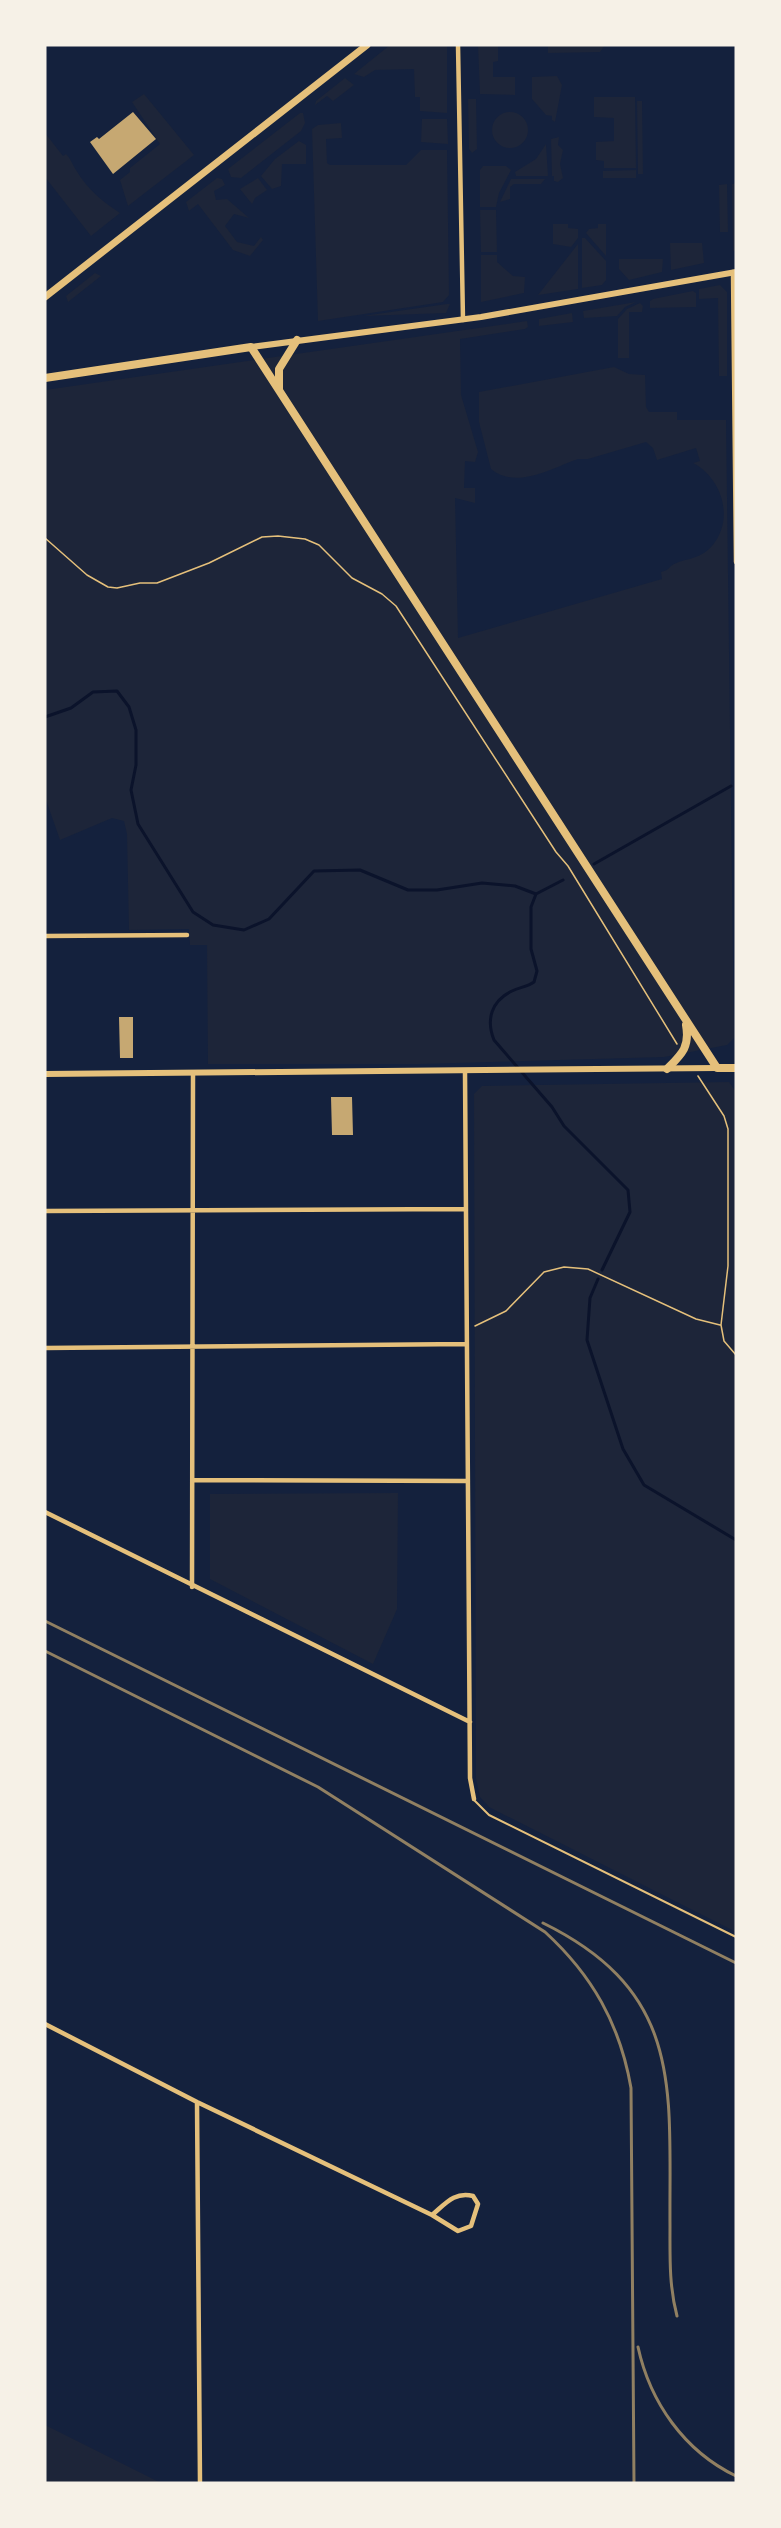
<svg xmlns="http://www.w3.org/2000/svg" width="781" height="2528" font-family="Rubik,sans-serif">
	<rect width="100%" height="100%" fill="#14213d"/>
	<!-- green -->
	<path fill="#1d2539" d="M 390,45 L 447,45 L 447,113 L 420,111 L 420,97 L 415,97 L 414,69 L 375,70 L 364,77 L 354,74 Z
		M 478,45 L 498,45 L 498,61 L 493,62 L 493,77 L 515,77 L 515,95 L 480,94 Z
		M 548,45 L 605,45 L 600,52 L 548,53 Z
		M 557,76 L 562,85 L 555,122 L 552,120 L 552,116 L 546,115 L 532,99 L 532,77 Z
		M 345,78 L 354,85 L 333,101 L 327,96 L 315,105 L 316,101 Z
		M 144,94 L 194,155 L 128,206 L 120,180 L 130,172 L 130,168 L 160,144 L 132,102 Z
		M 594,97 L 635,97 L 636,168 L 604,168 L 604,161 L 596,160 L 596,142 L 614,141 L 614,118 L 594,117 Z
		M 468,99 L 476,99 L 477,149 L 472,153 L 469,149 Z
		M 637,101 L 642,101 L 643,174 L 638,174 Z
		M492 130a18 18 0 1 1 36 0a18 18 0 1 1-36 0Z
		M 300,113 L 303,113 L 305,123 L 301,131 L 241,178 L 231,177 L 228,169 Z
		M 422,119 L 447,119 L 448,144 L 421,142 Z
		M 341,123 L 342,138 L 326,139 L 327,163 L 330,165 L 406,165 L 421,150 L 447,150 L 449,295 L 443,302 L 318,321 L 312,129 L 318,125 Z
		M 45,133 L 63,156 L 66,154 C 71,159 72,164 76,170 C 87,189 102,201 120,213 L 91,236 L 45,177 Z
		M 559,137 L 558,145 L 563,150 L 560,164 L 563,178 L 558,182 L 554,181 L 554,176 L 552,176 L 551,139 Z
		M 299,141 L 306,145 L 306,164 L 282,164 L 281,186 L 272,189 L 261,176 L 275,159 Z
		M 546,144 L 548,176 L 516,176 L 515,172 L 536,159 Z
		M 483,166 L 506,166 L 511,170 L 499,193 L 496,207 L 480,207 L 480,170 Z
		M 636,170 L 636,178 L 603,178 L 603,171 Z
		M 217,178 L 222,179 L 225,185 L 214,191 L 216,200 L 227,199 L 249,218 L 234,214 L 225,226 L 237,242 L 254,246 L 261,237 L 263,240 L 250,256 L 233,250 L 198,204 L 189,211 L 186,202 Z
		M 258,178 L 267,190 L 255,198 L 252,204 L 240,189 Z
		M 511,179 L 545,179 L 541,184 L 514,184 L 510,187 L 510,199 L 500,202 Z
		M 736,183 L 736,250 L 733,251 L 732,184 Z
		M 727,184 L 728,232 L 720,232 L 719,185 Z
		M 480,210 L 496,210 L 497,252 L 481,252 Z
		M 553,224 L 568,224 L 568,228 L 578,229 L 578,238 L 571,247 L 553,244 Z
		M 598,224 L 606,224 L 606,256 L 586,233 L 589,229 L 598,228 Z
		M 582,238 L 585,238 L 606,261 L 606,280 L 602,285 L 582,288 Z
		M 670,243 L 702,243 L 704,263 L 671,270 Z
		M 578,244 L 578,289 L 538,295 Z
		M 481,255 L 497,255 L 497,262 L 513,276 L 525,277 L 524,293 L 481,302 Z
		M 619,259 L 663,259 L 662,272 L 629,280 L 619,269 Z
		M 95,273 L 101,276 L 68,302 L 66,296 Z
		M 720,285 L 727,292 L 727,376 L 719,376 L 718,298 L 699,299 L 699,289 Z
		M 693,291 L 696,293 L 696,307 L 650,308 L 650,301 L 653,299 Z
		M 636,302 L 625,307 L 617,316 L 584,318 L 583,311 Z
		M 640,303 L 643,306 L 642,312 L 629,312 L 629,358 L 618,358 L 618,319 L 627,309 Z
		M 450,304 L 446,313 L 363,316 L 447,304 Z
		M 572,313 L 573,322 L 539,326 L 539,319 Z
		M 527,321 L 528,327 L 525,329 L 460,339 L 461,395 L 478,452 L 475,462 L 465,461 L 464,488 L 475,488 L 475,503 L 455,498 L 458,638 L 662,579 L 661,572 C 668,570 668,569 671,566 C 682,558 699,561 712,546 C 735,519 722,478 693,463 L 700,461 L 696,448 L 657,460 L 653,448 L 646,442 L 588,459 L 578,459 C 552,468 516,490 491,469 L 479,422 L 479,392 L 614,367 L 629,374 L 645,375 L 646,407 L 649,412 L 677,412 L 677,420 L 726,420 L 734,1038 L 727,1045 L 664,1057 L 420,1064 L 208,1064 L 207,945 L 190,945 L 189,929 L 129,930 L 127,834 L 124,821 L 112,818 L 60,840 L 45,797 L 45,390 Z
		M 729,1082 L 736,1092 L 736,1932 L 489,1807 L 480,1797 L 476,1779 L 474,1094 L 482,1086 Z
		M 398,1493 L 397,1609 L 373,1664 L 210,1579 L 210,1494 Z
		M 45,2425 L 161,2483 L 45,2483 Z"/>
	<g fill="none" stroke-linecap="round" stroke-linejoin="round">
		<!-- stream -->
		<path stroke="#0b132b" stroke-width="3" d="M 45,717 L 71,708 L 93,692 L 117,691 L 129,707 L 136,730 L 136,765 L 131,790 L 138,824 L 193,912 L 213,925 L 244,930 L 269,919 L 314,871 L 360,870 L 408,890 L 437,890 L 482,883 L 515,886 L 536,894
			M 594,864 L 731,786
			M 563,880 L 536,894 L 531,907 L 531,949 L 537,971 L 534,982 C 527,987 520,987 512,991 C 491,1001 486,1020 494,1040 L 552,1107 L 564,1126 L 628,1190 L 630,1212 L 602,1270
			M 598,1279 L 590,1298 L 587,1340 L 623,1449 L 644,1485 L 736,1540"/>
	</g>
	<!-- building -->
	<path fill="#c6a872" d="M 133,112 L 156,139 L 113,174 L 90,142 L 97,137 L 99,139 Z
		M 119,1017 L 133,1017 L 133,1058 L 120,1058 Z
		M 331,1097 L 352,1097 L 353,1135 L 332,1135 Z"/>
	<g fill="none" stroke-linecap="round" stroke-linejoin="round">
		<!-- path -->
		<path stroke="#e5c07b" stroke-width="1.5" d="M 45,538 L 87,575 L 108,587 L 117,588 L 140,583 L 157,583 L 209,563 L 262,537 L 278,536 L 305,539 L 319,545 L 352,578 L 382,594 L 396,606 L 413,632 L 556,852 L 568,866 L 677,1044
			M 698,1076 L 724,1116 L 728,1129 L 728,1266 L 721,1325 L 724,1341 L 736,1355
			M 475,1326 L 506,1311 L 544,1272 L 564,1267 L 588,1269 L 696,1319 L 720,1325"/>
		<!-- service -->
		<path stroke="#e5c07b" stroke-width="2" d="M 474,1800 L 489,1815 L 736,1937"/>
		<!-- minor -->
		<path stroke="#e5c07b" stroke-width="4.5" d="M 458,45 L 463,320
			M 733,272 L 736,562
			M 45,936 L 187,935
			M 465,1072 L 470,1778 L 474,1799
			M 45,1211 L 465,1209
			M 45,1348 L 466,1344
			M 193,1480 L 468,1481
			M 45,1512 L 470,1722
			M 192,1587 L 193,1074
			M 45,2024 L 197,2102 L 432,2215 L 458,2231 L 471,2226 L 478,2204 L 473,2196 C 455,2191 445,2204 432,2215
			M 197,2102 L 200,2483"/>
		<!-- tertiary -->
		<path stroke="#e5c07b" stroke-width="6" d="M 251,347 L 481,317 L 736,272
			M 45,1074 L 717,1068"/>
		<!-- secondary -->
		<path stroke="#e5c07b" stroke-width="7" d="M 45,297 L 367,45"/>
		<!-- primary -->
		<path stroke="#e5c07b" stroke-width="8" d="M 45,378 L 251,347 L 717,1068 L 736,1068
			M 279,390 L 279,369 L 297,340
			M 667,1069 C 682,1054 690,1047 686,1025"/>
		<!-- rail -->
		<path stroke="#918062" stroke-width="3" d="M 45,1621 L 736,1963
			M 45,1651 L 318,1787 L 545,1932 C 592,1975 620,2024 631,2088 L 634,2483
			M 543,1923 C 685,1993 669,2089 670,2226 C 670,2257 669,2286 677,2316
			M 638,2347 C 650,2402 684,2451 736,2476"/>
	</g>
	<!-- border -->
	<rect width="781" height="2528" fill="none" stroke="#f6f1e7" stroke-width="93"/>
</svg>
